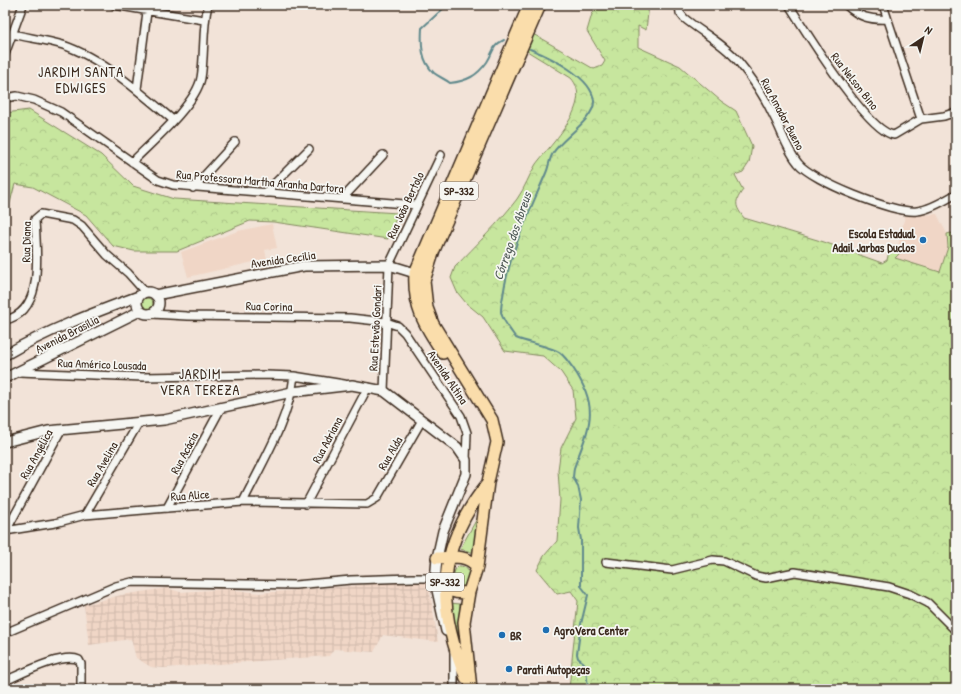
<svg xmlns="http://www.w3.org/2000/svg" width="961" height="694" font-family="'Patrick Hand',sans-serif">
	<defs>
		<pattern id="industrial-grid" width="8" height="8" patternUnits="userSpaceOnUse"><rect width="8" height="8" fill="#f0d6c6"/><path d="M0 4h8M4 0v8" fill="none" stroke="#cfb8aa"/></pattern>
		<pattern id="forest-crowns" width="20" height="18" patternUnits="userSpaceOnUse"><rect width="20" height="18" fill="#c7e69e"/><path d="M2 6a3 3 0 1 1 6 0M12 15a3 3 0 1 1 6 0" fill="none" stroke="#acc588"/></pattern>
	</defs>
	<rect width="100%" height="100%" fill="#f2e3d8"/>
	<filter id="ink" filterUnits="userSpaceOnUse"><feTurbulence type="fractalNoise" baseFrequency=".025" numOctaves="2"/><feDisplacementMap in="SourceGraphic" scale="8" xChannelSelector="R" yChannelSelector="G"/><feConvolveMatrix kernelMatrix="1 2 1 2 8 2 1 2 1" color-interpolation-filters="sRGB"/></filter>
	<g filter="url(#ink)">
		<!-- built -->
		<path fill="#f0d6c6" d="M 937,214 L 947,234 L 948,247 L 940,272 L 895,258 L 905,216 Z
			M 272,224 L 277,248 L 265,250 L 267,259 L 188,277 L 181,252 L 238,231 Z"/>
		<!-- industrial -->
		<path fill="url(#industrial-grid)" d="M 428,580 L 438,642 L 383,635 L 374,652 L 334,649 L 329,656 L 163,668 L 151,667 L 136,658 L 131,639 L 89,645 L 84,605 L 121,595 L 167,588 L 180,592 L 227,589 L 259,593 Z"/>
		<!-- green -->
		<path fill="#c7e69e" stroke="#81885e" d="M141 304a6 6 0 1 1 12 0a6 6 0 1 1-12 0Z
			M 479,515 L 475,553 L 460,549 Z
			M 459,566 C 466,566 469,570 469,576 L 464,586 L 457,588 L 452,582 L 455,570 Z
			M 450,603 L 460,604 L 459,620 L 464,662 Z"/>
		<!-- forest -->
		<path fill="url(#forest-crowns)" stroke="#81885e" d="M 600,5 L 649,5 L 646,30 L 638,26 L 638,47 L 680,66 L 721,101 L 736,111 L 752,146 L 749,163 L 743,172 L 735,175 L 743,190 C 734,202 735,206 744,218 L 824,242 L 882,263 L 887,260 L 889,252 L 895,249 L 899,251 L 899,254 L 895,258 L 940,272 L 948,247 L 947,234 L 951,233 L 955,235 L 956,689 L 569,689 L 578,601 L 571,591 L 557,594 L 537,570 L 544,556 L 557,541 L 560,500 L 558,470 L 561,448 L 576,418 L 573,390 L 561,372 L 543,356 L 505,351 L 483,317 L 466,303 L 457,292 L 451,278 L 455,267 C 476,245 499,223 517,199 C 525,188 529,175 536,164 C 551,144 594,103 571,78 L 527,51 L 533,34 L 594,69 L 602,66 L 605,61 L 587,31 L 592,14 Z
			M 29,110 L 101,155 L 133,186 L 174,199 L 398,213 L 388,239 L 274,222 L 250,221 L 177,251 L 134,251 L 113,246 L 86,215 L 33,187 L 15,184 L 10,203 L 5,202 L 5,113 Z"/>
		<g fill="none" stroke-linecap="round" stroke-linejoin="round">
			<!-- stream -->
			<path stroke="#60898c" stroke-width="2" d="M 447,5 L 422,28 C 421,44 421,61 434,73 C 439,77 445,79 450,83 C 467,81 477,76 487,62 C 494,52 491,46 504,40
				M 530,49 C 550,57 592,77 594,101 C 595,119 562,138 553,153 C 549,159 549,167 546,173 C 529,213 509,253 503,296 C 502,301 501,307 501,312 C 502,320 511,331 516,338 C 529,343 544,345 557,351 C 564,354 568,362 573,368 C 601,409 589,427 574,468 L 573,477 L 578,486 L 581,500 L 579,528 L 581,540 L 581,586 L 588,595 L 581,624 L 577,654 L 578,658 L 584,663 L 586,668 L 588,689"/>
			<!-- minor casing -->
			<g stroke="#3b2a1e" stroke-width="10">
				<path id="minor" d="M 114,5 L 204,20
					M 679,5 L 680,13 L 684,18 C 702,33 723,43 738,61 C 752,78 765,97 774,117 C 782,132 787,150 798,163 C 812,181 894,214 917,211 C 929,210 946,200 956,194
					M 789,5 C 804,29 868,133 894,135 L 921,119 L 944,116 L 956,112
					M 846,5 C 859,17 870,20 887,19
					M 883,5 L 921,119
					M 12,34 C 29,38 47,40 63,45 C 102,58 142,94 173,120
					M 5,54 L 23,5
					M 137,89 L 147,12
					M 5,98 L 17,96 L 34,100 L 61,112 L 158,180 L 173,185 L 417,205
					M 132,162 C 152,142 196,104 201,78 C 205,54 202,29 208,5
					M 193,188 L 235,142
					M 265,193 L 309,149
					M 342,199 L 383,155
					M 152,314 L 187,316 L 350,318 L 386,322 L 398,326 L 405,333 L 461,416 L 467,433 L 466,460
					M 5,320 C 46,312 36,250 35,219 L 41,214 L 73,220 L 82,226 L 107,255 L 128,273 L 145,292
					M 19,372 L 143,377 L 265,375 L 294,376 L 344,384
					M 384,391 L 389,265 L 441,155
					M 243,502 C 262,463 289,420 294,376
					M 306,504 L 368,387
					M 167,508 L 221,408
					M 85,515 L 138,424
					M 5,531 L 55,523 L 85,515 L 167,508 L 243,502 L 367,504 L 377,498 L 422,420
					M 6,531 L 61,430
					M 606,562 L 672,570 L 713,560 L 724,561 L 756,576 L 766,578 L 795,572 L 889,587 L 910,594 L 928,603 L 956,631
					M 5,633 L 116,586 L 132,582 L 295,585 L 351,580 L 412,578 L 429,578 L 435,581
					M 454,651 L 454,689
					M 5,681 C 21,674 63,652 79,660 L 81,664 L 81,689"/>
			</g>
			<!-- tertiary casing -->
			<g stroke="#3b2a1e" stroke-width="12">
				<path id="tertiary" d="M137 303a11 11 0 1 1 22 0a11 11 0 1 1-22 0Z
					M 155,295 L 304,266 L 389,265 L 415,273
					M 5,355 C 48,330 93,313 139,296
					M 5,378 L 140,311
					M 5,442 L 48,431 L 164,420 L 292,392 L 352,385 L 384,391 L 457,447 L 466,460 L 466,474 L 443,531 L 437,558 L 435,581 L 446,631"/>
			</g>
			<!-- primary casing -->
			<g stroke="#3b2a1e" stroke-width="14">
				<path id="primary" d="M 443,353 C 424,325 413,307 415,273 L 529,5
					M 437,558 C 452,557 467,554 477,567
					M 435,581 C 446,589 455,595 469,592
					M 466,678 C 435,605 437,546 488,483
					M 471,689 L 464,622 L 469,592 L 477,567 L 488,482 L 497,442 L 492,420 L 433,324 L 427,308 L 424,281 L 434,250 L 540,5"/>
			</g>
			<!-- minor -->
			<use href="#minor" stroke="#f6f6f2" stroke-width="7"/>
			<!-- tertiary -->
			<use href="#tertiary" stroke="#f6f6f2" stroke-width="9"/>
			<!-- primary -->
			<use href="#primary" stroke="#faddab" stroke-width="11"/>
		</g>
	</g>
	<!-- markers -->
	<g fill="#1f6fb2" stroke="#f6f6f2" stroke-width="1.5">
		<circle cx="923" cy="240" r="4"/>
		<circle cx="546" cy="630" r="4"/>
		<circle cx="502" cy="635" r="4"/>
		<circle cx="509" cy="669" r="4"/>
	</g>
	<g text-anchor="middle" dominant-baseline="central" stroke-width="3.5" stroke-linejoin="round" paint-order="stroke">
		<!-- shield labels -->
		<g fill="#f6f6f2" stroke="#73675e" stroke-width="1">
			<rect x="440" y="182" width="38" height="18" rx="3"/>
			<rect x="426" y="573" width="38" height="18" rx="3"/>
		</g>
		<g font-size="11" font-weight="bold" fill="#3b2a1e">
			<text x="459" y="191">SP-332</text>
			<text x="445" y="582">SP-332</text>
		</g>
		<!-- street labels -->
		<g font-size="12" fill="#3b2a1e" stroke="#f6f6f2">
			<text transform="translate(855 81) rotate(52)">Rua Nelson Bino</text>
			<text transform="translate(783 114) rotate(62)">Rua Amador Bueno</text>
			<text transform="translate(260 181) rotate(5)">Rua Professora Martha Aranha Dartora</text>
			<text transform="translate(405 205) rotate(-65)">Rua João Bertolo</text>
			<text transform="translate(26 242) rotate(-89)">Rua Diana</text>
			<text transform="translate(283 259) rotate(-8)">Avenida Cecilia</text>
			<text transform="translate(269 306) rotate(1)">Rua Corina</text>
			<text transform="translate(375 328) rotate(-87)">Rua Estevão Gondari</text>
			<text transform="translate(67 334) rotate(-27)">Avenida Brasília</text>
			<text transform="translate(102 364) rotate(2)">Rua Américo Lousada</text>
			<text transform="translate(448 377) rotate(56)">Avenida Altina</text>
			<text transform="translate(327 440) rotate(-62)">Rua Adriana</text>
			<text transform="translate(184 453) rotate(-62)">Rua Acácia</text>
			<text transform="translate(390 453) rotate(-60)">Rua Alda</text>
			<text transform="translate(36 454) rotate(-61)">Rua Angélica</text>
			<text transform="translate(102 464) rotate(-60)">Rua Avelina</text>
			<text transform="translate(190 495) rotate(-4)">Rua Alice</text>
		</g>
		<!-- poi labels -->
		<g font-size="12" font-weight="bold" fill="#3b2a1e" stroke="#f6f6f2" text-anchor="start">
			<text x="915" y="233" text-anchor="end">Escola Estadual<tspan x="915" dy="14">Adail Jarbas Duclos</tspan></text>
			<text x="554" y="630">AgroVera Center</text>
			<text x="510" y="635">BR</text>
			<text x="517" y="669">Parati Autopeças</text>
		</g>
		<!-- water labels -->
		<g font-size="13" font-style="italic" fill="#4e5955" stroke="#f6f6f2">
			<text transform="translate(512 236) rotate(-71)">Córrego dos Abreus</text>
		</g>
		<!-- quarter labels -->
		<g font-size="14" letter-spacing="1" fill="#3b2a1e" stroke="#f6f6f2">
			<text x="81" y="71">JARDIM SANTA<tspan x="81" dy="16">EDWIGES</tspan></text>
			<text x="200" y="373">JARDIM<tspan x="200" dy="16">VERA TEREZA</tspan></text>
		</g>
	</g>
	<!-- margin -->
	<rect width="961" height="694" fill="none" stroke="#f6f6f2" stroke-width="20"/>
	<rect x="10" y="10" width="941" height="674" fill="none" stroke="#3b2a1e" stroke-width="1.5" filter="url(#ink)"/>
	<!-- north arrow -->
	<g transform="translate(923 38) rotate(35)" stroke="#f6f6f2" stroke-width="3" paint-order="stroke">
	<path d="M0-3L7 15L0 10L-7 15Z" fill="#3b2a1e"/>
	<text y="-6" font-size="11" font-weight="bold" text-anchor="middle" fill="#3b2a1e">N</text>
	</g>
</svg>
